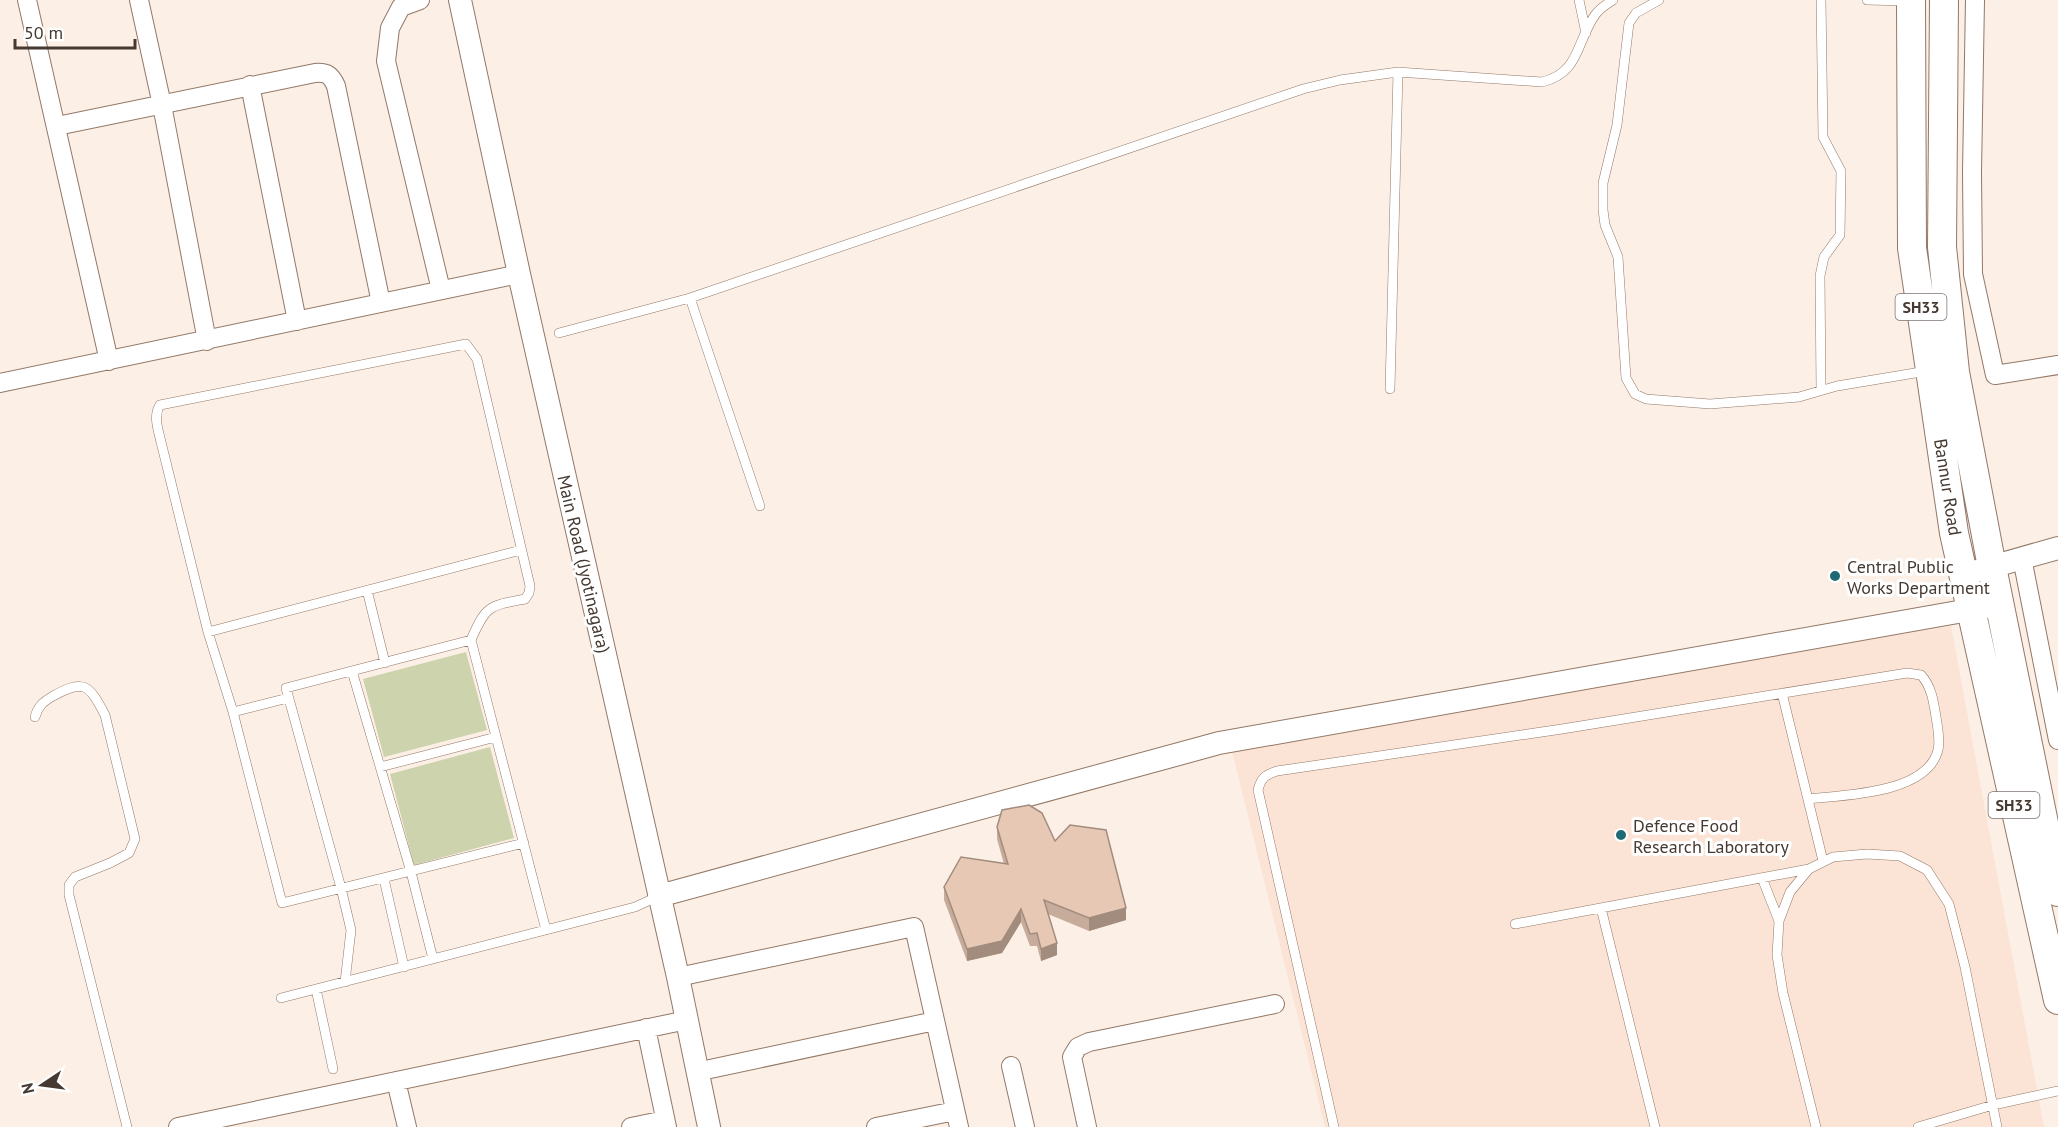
<svg xmlns="http://www.w3.org/2000/svg" width="2058" height="1127" font-family="'PT Sans',sans-serif">
	<rect width="100%" height="100%" fill="#fbefe6"/>
	<!-- built -->
	<path fill="#fbe4d5" d="M 1951,626 L 2044,1127 L 1325,1127 L 1232,751 L 1683,670 Z"/>
	<!-- green -->
	<path fill="#cdd3ac" d="M 466,652 L 487,730 L 384,757 L 363,679 Z
		M 490,747 L 514,838 L 414,865 L 390,774 Z"/>
	<g fill="none" stroke-linecap="round" stroke-linejoin="round">
		<!-- service casing -->
		<g stroke="#947866" stroke-width="10">
			<path id="service" d="M 1579,0 L 1586,33
				M 1659,0 L 1636,13 L 1629,23 L 1617,125 L 1603,183 L 1603,210 L 1605,225 L 1618,257 L 1626,378 L 1635,394 L 1646,399 L 1710,404 L 1799,397 L 1837,386 L 1927,371
				M 1867,0 L 1907,1
				M 690,298 L 760,506
				M 559,333 L 690,298 L 1303,89 L 1340,80 L 1398,72 L 1542,82 C 1580,73 1576,42 1595,15 C 1600,8 1607,4 1613,0
				M 1390,389 L 1398,72
				M 1821,390 L 1820,276 L 1824,257 L 1840,235 L 1841,171 L 1823,137 L 1821,0
				M 367,590 L 385,663
				M 208,632 L 521,550
				M 471,640 C 486,605 489,606 525,599 L 529,593 L 530,586 L 477,359 L 466,344 L 160,405 C 153,416 158,429 161,442 L 208,632 L 233,712 L 282,903 L 524,843
				M 352,671 L 411,872 L 433,959
				M 1782,693 L 1823,861
				M 233,712 L 288,698
				M 35,717 C 38,706 43,702 53,696 C 84,679 89,684 105,715 L 135,839 L 129,853 L 110,863 L 75,877 L 69,885 L 69,895 L 127,1127
				M 380,767 L 496,737
				M 1762,878 L 1779,921
				M 384,879 L 404,967
				M 1601,908 L 1655,1127
				M 1515,924 L 1809,869
				M 345,982 L 351,930 L 341,888 L 286,688 L 471,640 L 546,930
				M 316,989 L 333,1069
				M 281,998 L 635,907 L 659,896
				M 1334,1127 L 1258,790 C 1261,778 1265,775 1277,771 L 1562,729 L 1907,673 L 1921,675 C 1933,688 1934,706 1937,723 C 1938,730 1940,742 1938,750 C 1927,794 1844,795 1808,799
				M 1816,1127 L 1783,993 L 1777,955 L 1779,921 L 1790,892 L 1809,869 L 1833,857 L 1867,854 L 1900,856 L 1927,870 L 1949,904 L 1965,967 L 1997,1127
				M 1918,1127 L 1993,1105 L 2058,1091"/>
		</g>
		<!-- minor casing -->
		<g stroke="#947866" stroke-width="20">
			<path id="minor" d="M 27,0 L 109,361
				M 139,0 L 162,105 L 207,341
				M 420,0 L 401,7 L 390,28 L 386,61 L 441,290
				M 1975,0 L 1972,172 L 1973,274 L 1995,375 L 2058,365
				M 250,85 L 297,321
				M 57,126 L 315,73 C 327,72 331,75 336,86 L 381,303
				M 0,383 L 519,274
				M 2022,558 L 2058,740
				M 678,977 L 914,927 L 959,1127
				M 646,1028 L 667,1127
				M 1011,1066 L 1025,1127
				M 696,1072 L 935,1021
				M 396,1081 L 407,1127
				M 178,1127 L 687,1020
				M 631,1127 L 665,1120
				M 876,1127 L 955,1111
				M 1087,1127 L 1072,1057 L 1078,1047 L 1089,1042 L 1275,1004"/>
		</g>
		<!-- tertiary casing -->
		<g stroke="#947866" stroke-width="24">
			<path id="tertiary" d="M 460,0 L 519,274 L 678,977 L 709,1127
				M 1963,575 L 2058,548
				M 659,896 L 1219,743 L 1986,607"/>
		</g>
		<!-- primary casing -->
		<g stroke="#947866" stroke-width="30">
			<path id="primary" d="M 1911,0 L 1912,248 L 1954,533 L 2058,1000
				M 1944,0 L 1942,247 L 1955,372 L 1992,567 L 2058,892"/>
		</g>
		<!-- service -->
		<use href="#service" stroke="#fff" stroke-width="9"/>
		<!-- minor -->
		<use href="#minor" stroke="#fff" stroke-width="18"/>
		<!-- tertiary -->
		<use href="#tertiary" stroke="#fff" stroke-width="22"/>
		<!-- primary -->
		<use href="#primary" stroke="#fff" stroke-width="28"/>
	</g>
	<!-- wall -->
	<path fill="#c7ac9b" d="M 997,827 L 1055,841 L 1126,920 L 1089,931 L 1048,914 L 1057,955 L 1041,961 L 1037,946 L 1030,946 L 1021,922 L 1002,953 L 967,961 L 944,900 L 944,887 L 1004,864 L 997,839 Z"/>
	<!-- shaded-wall -->
	<path fill="#a28c7e" d="M 1126,908 L 1126,920 L 1089,931 L 1089,918 Z
		M 1021,909 L 1021,922 L 1002,953 L 967,961 L 967,949 Z
		M 1057,943 L 1057,955 L 1041,961 L 1041,949 Z"/>
	<!-- building -->
	<path fill="#e7c8b4" stroke="#a28c7e" stroke-width="1.5" d="M 1029,805 L 1042,813 L 1055,841 L 1070,825 L 1106,830 L 1126,908 L 1089,918 L 1044,900 L 1057,943 L 1041,949 L 1037,933 L 1030,934 L 1021,909 L 1002,941 L 967,949 L 944,887 L 961,857 L 1008,864 L 997,827 L 1002,810 Z"/>
	<!-- markers -->
	<g fill="#1f6a72" stroke="#fff" stroke-width="2">
		<circle cx="1835" cy="576" r="6"/>
		<circle cx="1621" cy="835" r="6"/>
	</g>
	<g text-anchor="middle" dominant-baseline="central" stroke-width="6" stroke-linejoin="round" paint-order="stroke">
		<!-- shield labels -->
		<g fill="#fff" stroke="#7d746f" stroke-width="1.5">
			<rect x="1895.5" y="294" width="51" height="26" rx="4.5"/>
			<rect x="1988.5" y="792" width="51" height="26" rx="4.5"/>
		</g>
		<g font-size="16" font-weight="bold" fill="#453931">
			<text x="1921" y="307">SH33</text>
			<text x="2014" y="805">SH33</text>
		</g>
		<!-- street labels -->
		<g font-size="18" fill="#453931" stroke="#fff">
			<text transform="translate(1948 487) rotate(81)">Bannur Road</text>
			<text transform="translate(584 564) rotate(77)">Main Road (Jyotinagara)</text>
		</g>
		<!-- poi labels -->
		<g font-size="18" fill="#453931" stroke="#fff" text-anchor="start">
			<text x="1847" y="566">Central Public<tspan x="1847" dy="21">Works Department</tspan></text>
			<text x="1633" y="825">Defence Food<tspan x="1633" dy="21">Research Laboratory</tspan></text>
		</g>
	</g>
	<!-- north arrow -->
	<g transform="translate(42 1085) rotate(257)" stroke="#ffffff" stroke-width="4.5" paint-order="stroke">
	<path d="M0-4.5L10 22L0 15L-10 22Z" fill="#453931"/>
	<text y="-9" font-size="16" font-weight="bold" text-anchor="middle" fill="#453931">N</text>
	</g>
	<!-- scale -->
	<path d="M15 39v9h120v-9" fill="none" stroke="#453931" stroke-width="3"/>
	<text x="24" y="39" font-size="18" fill="#453931" stroke="#ffffff" stroke-width="4.5" paint-order="stroke">50 m</text>
</svg>
